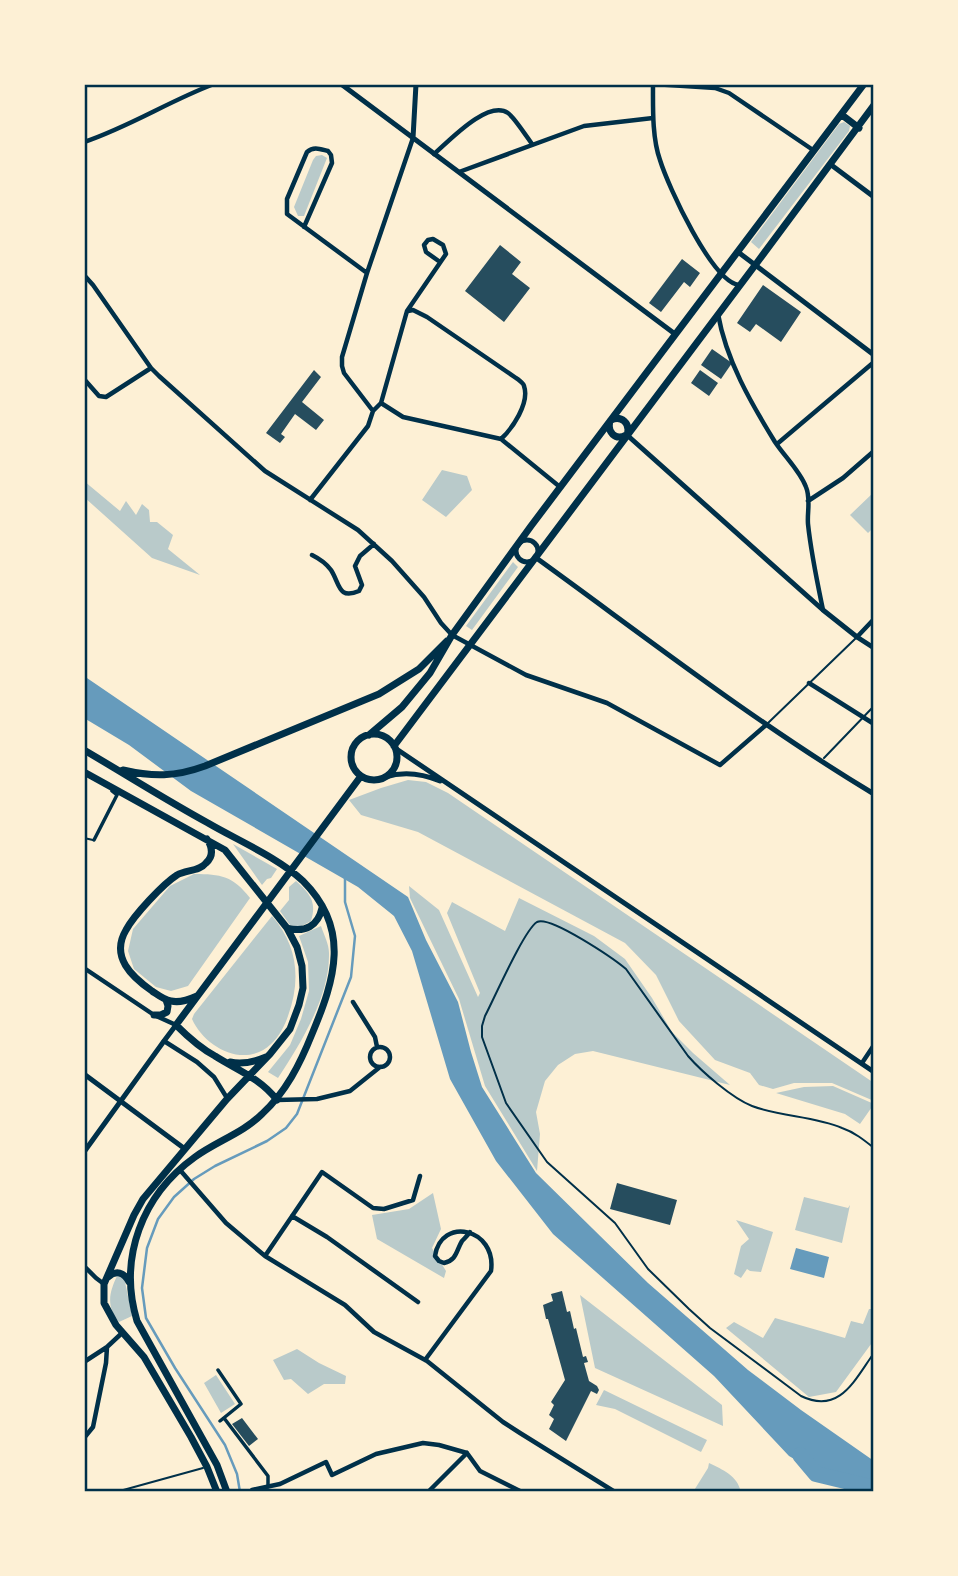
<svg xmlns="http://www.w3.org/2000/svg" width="958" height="1576" font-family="'Nunito Sans',sans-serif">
	<rect width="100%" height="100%" fill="#fdf0d5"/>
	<!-- green -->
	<path fill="#b9caca" d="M 844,122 L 850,126 L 849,131 L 759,249 L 751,242 L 839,124 Z
		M 322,155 L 327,158 L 304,216 L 298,216 L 294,207 L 313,160 L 316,156 Z
		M 442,470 L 467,476 L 472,490 L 446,517 L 422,500 Z
		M 84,481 L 120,511 L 126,501 L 136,515 L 142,504 L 149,510 L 150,522 L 157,522 L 173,535 L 168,549 L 200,575 L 152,558 L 84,497 Z
		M 874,492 L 874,527 L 868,533 L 850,515 Z
		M 513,562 L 518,567 L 472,630 L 466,626 Z
		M 408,780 L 426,782 L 448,793 L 874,1083 L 874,1101 L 832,1083 L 794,1083 L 773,1089 L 759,1085 L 750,1073 L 715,1060 L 679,1021 L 656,975 L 625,943 L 418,832 L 361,815 L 349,800 L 381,788 Z
		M 233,844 L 277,869 L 271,878 L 267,879 L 262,885 Z
		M 194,874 C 221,874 233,876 250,898 L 188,986 L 171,991 L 156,987 L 134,969 L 128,951 L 133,929 L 170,886 Z
		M 296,881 C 310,894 317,901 311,921 L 298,928 L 290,925 L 280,911 L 289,900 L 289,887 Z
		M 409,886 L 439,910 L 478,997 L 480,993 L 447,913 L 452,902 L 505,931 L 519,898 L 594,936 L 625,959 L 652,998 L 672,1032 L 693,1053 L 730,1085 L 593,1051 L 575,1054 L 558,1065 L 545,1081 L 536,1112 L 540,1134 L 537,1171 L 485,1086 L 459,999 L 410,898 Z
		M 272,916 C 298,946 301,980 288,1016 C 285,1025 279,1037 271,1044 C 245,1069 205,1048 192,1019 L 194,1014 Z
		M 321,926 C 324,935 329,944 329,953 C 330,996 301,1043 278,1078 L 268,1072 L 290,1045 L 301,1019 L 309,991 L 308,962 L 299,936 Z
		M 833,1086 L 874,1104 L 860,1124 L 845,1114 L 776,1093 L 804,1087 Z
		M 433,1193 L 441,1229 L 432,1248 L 446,1271 L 444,1278 L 377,1239 L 372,1215 L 409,1209 Z
		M 804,1197 L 848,1208 L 850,1205 L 842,1243 L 795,1230 Z
		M 736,1220 L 773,1232 L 761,1272 L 750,1271 L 747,1269 L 741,1278 L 734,1274 L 741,1246 L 749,1239 Z
		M 117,1276 L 124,1277 L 132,1316 L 119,1322 C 106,1306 109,1293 117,1276 Z
		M 580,1295 L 722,1405 L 723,1426 L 595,1368 Z
		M 869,1309 L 874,1309 L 874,1340 L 836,1392 L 809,1397 L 726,1328 L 734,1322 L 763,1338 L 775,1318 L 845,1338 L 851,1321 L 863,1324 Z
		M 297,1349 L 319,1363 L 346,1376 L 345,1384 L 324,1384 L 308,1394 L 291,1379 L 284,1380 L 273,1360 Z
		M 216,1375 L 235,1404 L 221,1413 L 204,1383 Z
		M 604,1390 L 707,1440 L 701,1452 L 615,1409 L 596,1405 Z
		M 709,1463 C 723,1470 737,1475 741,1492 L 693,1492 L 708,1468 Z"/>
	<!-- water -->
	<path fill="#669bbc" d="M 84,676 L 408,897 L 426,940 L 458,1002 L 471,1052 L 482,1087 L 536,1173 L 648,1283 L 748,1370 L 801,1410 L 874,1461 L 874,1492 L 851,1492 L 789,1456 L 714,1376 L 553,1234 L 496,1161 L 450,1079 L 412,951 L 394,916 L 358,887 L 191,791 L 129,745 L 84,718 Z
		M 796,1248 L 829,1257 L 824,1278 L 790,1269 Z"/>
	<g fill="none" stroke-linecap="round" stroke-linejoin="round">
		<!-- stream -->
		<path stroke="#669bbc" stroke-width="2.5" d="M 240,1492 L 237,1474 L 225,1445 L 175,1368 L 146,1318 L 142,1288 L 147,1248 L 158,1219 L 174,1197 L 194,1179 L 215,1166 L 267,1141 L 286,1128 L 297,1114 L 351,977 L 355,936 L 345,902 L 345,876"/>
		<!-- river -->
		<path stroke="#669bbc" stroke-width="16" d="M 800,1455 L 816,1474 L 874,1488"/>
	</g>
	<!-- building -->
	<path fill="#264d5e" d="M 500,245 L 521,262 L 512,274 L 530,288 L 504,322 L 465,291 Z
		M 682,259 L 700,273 L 690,287 L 684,282 L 661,312 L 649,303 Z
		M 763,285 L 801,312 L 781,342 L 756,324 L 750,332 L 737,323 Z
		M 712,349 L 732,363 L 721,379 L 701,365 Z
		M 314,370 L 321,377 L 302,402 L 324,420 L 316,430 L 295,414 L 281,434 L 285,437 L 280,443 L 266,433 Z
		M 700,370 L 718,383 L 709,396 L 691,383 Z
		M 617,1183 L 677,1200 L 670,1225 L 610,1209 Z
		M 562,1291 L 567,1312 L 570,1311 L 574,1329 L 576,1328 L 583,1357 L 586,1356 L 588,1362 L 584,1363 L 589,1381 L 597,1386 L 599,1390 L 597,1394 L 591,1391 L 566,1441 L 549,1429 L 554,1419 L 549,1415 L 554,1405 L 551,1402 L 565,1380 L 548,1319 L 546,1319 L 543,1305 L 553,1301 L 551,1294 Z
		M 242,1418 L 258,1439 L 249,1446 L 232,1424 Z"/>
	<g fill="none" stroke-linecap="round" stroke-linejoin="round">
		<!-- service -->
		<path stroke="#003049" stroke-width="2" d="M 767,724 L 856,638
			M 824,758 L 874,706
			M 84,838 L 93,840
			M 874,1148 C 864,1140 854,1132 842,1128 C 814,1116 781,1117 752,1106 C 732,1098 702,1072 688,1056 L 626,969 C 614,959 550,915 537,922 C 524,930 494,999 485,1016 L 482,1026 L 482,1037 L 506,1103 L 547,1162 L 615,1223 L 648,1269 L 689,1309 L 710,1328 L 801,1396 C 840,1415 855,1379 874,1353
			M 116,1492 L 203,1468"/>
		<!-- pedestrian -->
		<path stroke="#003049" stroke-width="3.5" d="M 94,840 L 117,795 L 112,791
			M 218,1370 L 241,1404 L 220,1421
			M 224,1418 L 268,1476 L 268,1487"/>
		<!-- minor -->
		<path stroke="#003049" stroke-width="4.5" d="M 653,84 C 653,107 652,138 660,160 C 668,186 712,282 739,285
			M 653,84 L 715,88 L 729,93 L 813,150
			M 84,142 C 129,127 169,101 214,84
			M 434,154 C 449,141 488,99 508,113 C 514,117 527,137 532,144
			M 459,172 L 584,126 L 653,118
			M 304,227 L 332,163 L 331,155 L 328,151 C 320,149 314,146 307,152 L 287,199 L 287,214 L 367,273
			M 84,275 L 93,285 L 151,368 L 159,376 L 265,471 L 358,530 L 392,561 L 424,597 L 441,623 L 452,635 L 526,675 L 607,703 L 720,765 L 766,725
			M 408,311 L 413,310 L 427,317 L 516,378 C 518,379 524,384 524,386 C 530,403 512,429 501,439
			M 718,314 C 726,360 751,403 775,442 C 785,457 800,471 806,487 C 811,499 807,512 808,524 C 811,553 817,581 823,610
			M 84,379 L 99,396 L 106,397 L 151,368
			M 381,403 L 403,417 L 501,439 L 560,487
			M 373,411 L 344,373 L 342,366 L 342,357 L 367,273 L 413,138
			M 777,444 L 874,362
			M 310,500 L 368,426 L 373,411 L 381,403 L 407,311 L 446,254 L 443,245 L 433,239 L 428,240 L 424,245 L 426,252 L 440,262
			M 808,501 L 843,478 L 874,451
			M 312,555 C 320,559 326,563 331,570 C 340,584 338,600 359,591 L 362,585 L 355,566 L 360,556 L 374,544
			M 857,637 L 874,619
			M 809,683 L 874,724
			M 84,968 L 154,1015 L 176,1025
			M 353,1002 L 375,1037 L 377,1047
			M 164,1041 L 197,1062 L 214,1077 L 227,1098
			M370 1057a10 10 0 1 1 20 0a10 10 0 1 1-20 0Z
			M 862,1063 L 874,1045
			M 277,1100 L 317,1099 L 350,1091 L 380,1067
			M 180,1170 L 226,1223 L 265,1256 L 345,1305 L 374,1332 L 427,1361 L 503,1422 L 520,1433 L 615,1492
			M 292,1216 L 327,1237 L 418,1302
			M 265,1256 L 322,1172 L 373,1208 L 384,1209 L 413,1200 L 420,1176
			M 84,1266 L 96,1278 L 104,1284
			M 425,1360 L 491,1271 C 497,1228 441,1216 435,1256 L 439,1261 L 444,1263 C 457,1260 456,1251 462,1241 C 465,1238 468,1235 470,1232
			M 84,1362 L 107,1347 L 122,1333
			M 84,1438 L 93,1427 L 106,1363 L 107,1347
			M 467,1453 L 480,1471 L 522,1492
			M 252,1492 L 252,1490 L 280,1484 L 326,1462 L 332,1475 L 376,1454 L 423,1443 L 439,1445 L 467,1453
			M 428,1492 L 467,1453"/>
		<!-- tertiary -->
		<path stroke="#003049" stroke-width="5" d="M 341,84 L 675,334
			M 413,138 L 416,84
			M 830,164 L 874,197
			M 738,252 L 874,355
			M 627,435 L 823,610 L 857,637 L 874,648
			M516 551a11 11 0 1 1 22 0a11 11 0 1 1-22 0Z
			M 535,557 C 647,638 756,723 874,794
			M 395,748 L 874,1072
			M 385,777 C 404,771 421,773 440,781
			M 84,1074 L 185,1149
			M 84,1152 L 164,1041 L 176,1025"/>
		<!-- primary -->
		<path stroke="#003049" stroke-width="7" d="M 842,115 L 859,128
			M 611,420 C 621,415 631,423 627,435
			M 610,421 C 607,432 615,441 626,435
			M351 757a23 23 0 1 1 46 0a23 23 0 1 1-46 0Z
			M 369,735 L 402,707 L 430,673 L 452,635 L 531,526 L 864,84
			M 394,746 L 756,264 L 874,105
			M 84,750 C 125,774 166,800 208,823 C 237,840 279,858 303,881 C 351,929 335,979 312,1034 C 300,1064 286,1092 262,1114 C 243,1133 217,1141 195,1157 C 142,1195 118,1258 137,1321 L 217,1465 L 227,1492
			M 123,770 C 153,777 175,777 205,766 L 379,694 L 419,669 L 447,641
			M 84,772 L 225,850 L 287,928 L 297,947 L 302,966 L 303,988 L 299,1005 L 290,1029 L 270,1054 L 227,1099 L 143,1199 L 134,1215 L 104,1284 L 104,1303 L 116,1325 L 144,1357 L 191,1437 L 207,1467 L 217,1492
			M 287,928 C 305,933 318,926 322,908
			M 197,996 C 188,1000 180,1003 171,1001 C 164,1000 158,995 152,991 C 132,977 110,957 126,930 C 134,915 163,884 177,875 C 186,870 200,871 206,863 C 214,856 212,847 207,839
			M 154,1015 L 161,1015 L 167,1012 L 168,1006 L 166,1000
			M 230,1062 C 243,1065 254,1062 266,1057
			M 277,1100 C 260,1078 237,1070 215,1056 C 200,1048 188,1037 176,1025 L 361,776
			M 108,1277 C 116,1270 124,1272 129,1282"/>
	</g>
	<!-- border -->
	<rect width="958" height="1576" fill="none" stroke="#fdf0d5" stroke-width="172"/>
	<rect x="86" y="86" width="786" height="1404" fill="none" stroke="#003049" stroke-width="2.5"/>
</svg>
